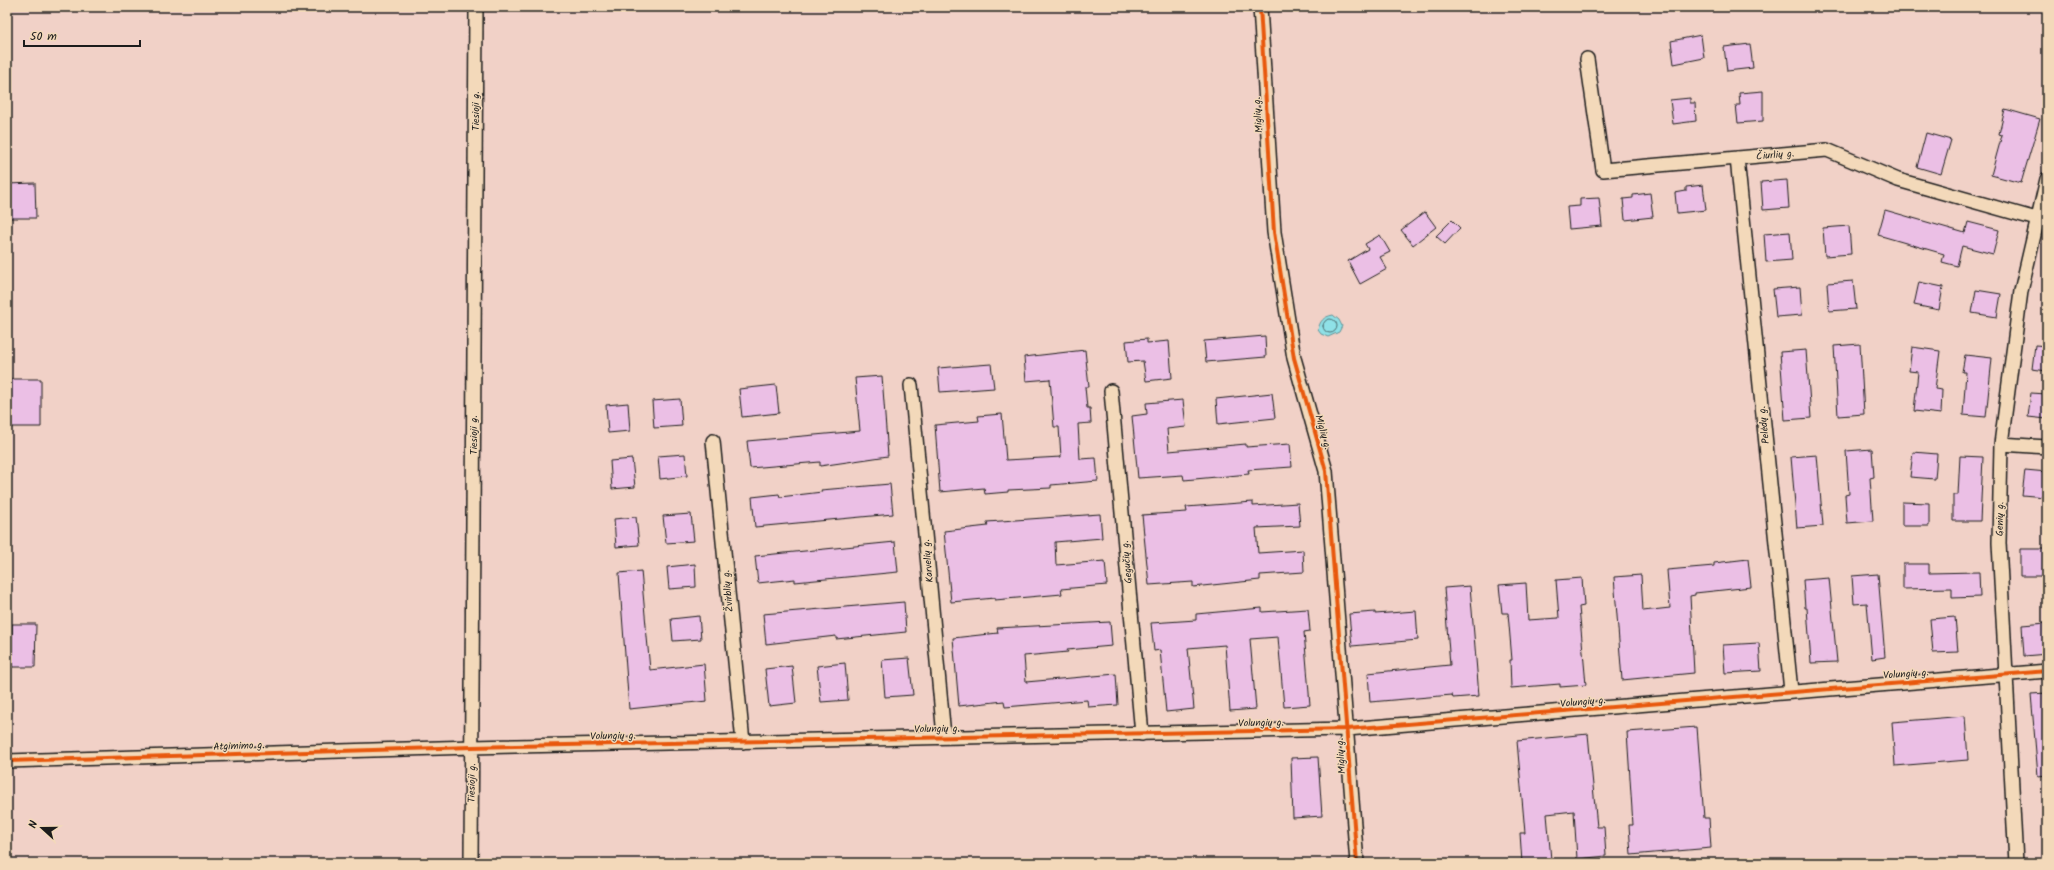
<svg xmlns="http://www.w3.org/2000/svg" width="2054" height="870" font-family="Kalam,sans-serif">
	<rect width="100%" height="100%" fill="#f1d1c7"/>
	<filter id="ink" filterUnits="userSpaceOnUse"><feTurbulence type="fractalNoise" baseFrequency=".025" numOctaves="2"/><feDisplacementMap in="SourceGraphic" scale="8" xChannelSelector="R" yChannelSelector="G"/><feConvolveMatrix kernelMatrix="1 2 1 2 8 2 1 2 1" color-interpolation-filters="sRGB"/></filter>
	<g filter="url(#ink)">
		<!-- water -->
		<path fill="#8fe1e7" stroke="#619296" d="M 1333,315 L 1339,320 L 1342,326 L 1339,332 L 1328,337 L 1321,334 L 1318,330 C 1320,321 1323,317 1333,315 Z"/>
		<g fill="none" stroke-linecap="round" stroke-linejoin="round">
			<!-- shore -->
			<path stroke="#4a6b6d" stroke-width="1" d="M1323 326a7 7 0 1 1 14 0a7 7 0 1 1-14 0Z"/>
		</g>
		<!-- building -->
		<path fill="#ebbfe5" stroke="#1c1c1c" d="M 1701,35 L 1704,58 L 1674,64 L 1671,41 Z
			M 1750,44 L 1753,68 L 1727,71 L 1724,47 Z
			M 1763,91 L 1763,121 L 1738,123 L 1736,105 L 1740,105 L 1739,93 Z
			M 1690,98 L 1690,103 L 1695,103 L 1696,121 L 1673,124 L 1670,100 Z
			M 2005,109 L 2040,119 L 2021,183 L 1991,175 L 2002,135 L 1999,134 Z
			M 1926,133 L 1951,140 L 1941,174 L 1917,167 Z
			M 1787,180 L 1789,208 L 1763,210 L 1761,182 Z
			M 35,183 L 36,218 L 7,218 L 7,184 Z
			M 1703,185 L 1706,210 L 1677,213 L 1675,193 L 1686,191 L 1686,187 Z
			M 1650,193 L 1653,217 L 1625,220 L 1623,199 L 1633,198 L 1633,195 Z
			M 1599,198 L 1602,226 L 1569,229 L 1567,207 L 1580,206 L 1580,199 Z
			M 1885,210 L 1965,233 L 1968,222 L 1999,230 L 1993,254 L 1962,246 L 1957,266 L 1942,262 L 1944,254 L 1878,235 Z
			M 1425,212 L 1436,227 L 1413,245 L 1401,230 Z
			M 1452,220 L 1460,228 L 1445,244 L 1436,236 Z
			M 1849,226 L 1851,254 L 1825,256 L 1823,228 Z
			M 1790,232 L 1792,260 L 1766,262 L 1764,234 Z
			M 1380,235 L 1390,252 L 1380,257 L 1387,269 L 1360,284 L 1348,261 L 1368,249 L 1365,244 Z
			M 1853,281 L 1856,309 L 1829,311 L 1827,283 Z
			M 1919,282 L 1943,287 L 1939,310 L 1914,305 Z
			M 1800,287 L 1802,315 L 1776,317 L 1773,289 Z
			M 1976,290 L 2001,294 L 1997,317 L 1972,313 Z
			M 1265,336 L 1266,357 L 1206,362 L 1204,341 Z
			M 1147,339 L 1147,343 L 1169,341 L 1172,378 L 1146,381 L 1143,361 L 1128,362 L 1126,341 Z
			M 1860,344 L 1864,414 L 1838,416 L 1834,346 Z
			M 2035,345 L 2047,346 L 2047,371 L 2032,369 Z
			M 1912,347 L 1940,351 L 1935,389 L 1942,390 L 1941,414 L 1914,411 L 1918,372 L 1909,371 Z
			M 1085,350 L 1089,387 L 1085,387 L 1087,408 L 1090,408 L 1091,423 L 1078,424 L 1080,459 L 1096,458 L 1098,481 L 1051,485 L 1051,488 L 1008,490 L 1008,492 L 985,494 L 984,488 L 940,492 L 935,425 L 979,421 L 978,416 L 1002,414 L 1006,460 L 1061,457 L 1059,427 L 1054,427 L 1050,379 L 1026,381 L 1024,357 Z
			M 1806,350 L 1811,418 L 1785,420 L 1780,352 Z
			M 1965,355 L 1992,358 L 1986,417 L 1963,415 L 1966,372 L 1962,372 Z
			M 991,364 L 994,388 L 940,392 L 938,368 Z
			M 882,376 L 888,456 L 820,466 L 820,462 L 750,468 L 747,441 L 860,431 L 855,378 Z
			M 10,379 L 41,379 L 41,427 L 10,427 Z
			M 776,385 L 779,413 L 742,417 L 739,389 Z
			M 1272,393 L 1275,418 L 1218,424 L 1216,399 Z
			M 2031,393 L 2047,394 L 2047,419 L 2028,417 Z
			M 680,399 L 682,426 L 654,428 L 652,401 Z
			M 1183,400 L 1186,427 L 1167,429 L 1169,451 L 1246,444 L 1246,447 L 1290,444 L 1292,467 L 1248,470 L 1249,474 L 1184,480 L 1183,475 L 1138,478 L 1132,416 L 1147,414 L 1146,403 Z
			M 628,403 L 630,431 L 608,433 L 606,405 Z
			M 1872,449 L 1874,477 L 1870,478 L 1873,521 L 1847,523 L 1845,495 L 1849,494 L 1846,451 Z
			M 1913,452 L 1937,454 L 1935,479 L 1910,477 Z
			M 685,454 L 687,476 L 660,479 L 658,456 Z
			M 1817,455 L 1823,526 L 1797,528 L 1791,457 Z
			M 1960,456 L 1983,457 L 1980,521 L 1953,521 L 1953,495 L 1958,495 Z
			M 632,459 L 635,487 L 612,489 L 610,461 Z
			M 2025,470 L 2047,472 L 2045,497 L 2022,495 Z
			M 890,484 L 893,514 L 755,527 L 752,497 L 779,494 L 780,497 L 822,492 L 821,490 Z
			M 1253,502 L 1253,506 L 1298,503 L 1300,526 L 1256,528 L 1258,553 L 1303,550 L 1304,572 L 1260,575 L 1260,580 L 1193,587 L 1193,582 L 1149,585 L 1142,515 L 1187,512 L 1186,507 Z
			M 1902,502 L 1929,503 L 1929,526 L 1902,526 Z
			M 691,514 L 694,541 L 666,543 L 663,516 Z
			M 1100,514 L 1102,538 L 1055,542 L 1056,565 L 1105,561 L 1107,585 L 1061,589 L 1062,594 L 995,600 L 995,598 L 951,602 L 944,531 L 988,526 L 987,522 Z
			M 636,517 L 639,545 L 616,547 L 614,519 Z
			M 895,542 L 898,572 L 795,582 L 795,579 L 758,583 L 755,556 Z
			M 2020,549 L 2046,549 L 2045,576 L 2020,576 Z
			M 1748,559 L 1751,587 L 1695,593 L 1695,595 L 1690,596 L 1694,673 L 1622,680 L 1614,577 L 1641,575 L 1643,611 L 1670,608 L 1667,570 L 1714,566 L 1714,563 Z
			M 695,564 L 696,587 L 669,589 L 667,567 Z
			M 1903,564 L 1929,564 L 1929,573 L 1979,572 L 1980,597 L 1952,598 L 1952,588 L 1903,589 Z
			M 641,571 L 650,670 L 704,664 L 707,701 L 629,709 L 619,573 Z
			M 1878,574 L 1885,657 L 1872,659 L 1867,603 L 1854,604 L 1852,576 Z
			M 1582,578 L 1584,606 L 1579,607 L 1586,685 L 1560,687 L 1560,684 L 1511,688 L 1510,660 L 1512,660 L 1508,613 L 1502,613 L 1499,585 L 1526,583 L 1528,620 L 1559,618 L 1556,580 Z
			M 1829,578 L 1837,662 L 1811,663 L 1807,608 L 1805,608 L 1803,580 Z
			M 1470,586 L 1479,696 L 1453,698 L 1452,695 L 1370,702 L 1368,673 L 1450,665 L 1444,588 Z
			M 904,602 L 906,632 L 836,639 L 836,636 L 766,644 L 763,614 Z
			M 1262,608 L 1262,612 L 1308,609 L 1310,631 L 1304,632 L 1310,705 L 1284,707 L 1278,637 L 1250,639 L 1256,709 L 1230,711 L 1225,645 L 1188,648 L 1194,709 L 1166,712 L 1160,650 L 1154,651 L 1151,623 L 1196,620 L 1196,614 Z
			M 1416,611 L 1418,640 L 1352,646 L 1349,614 L 1375,612 L 1375,614 Z
			M 699,616 L 701,639 L 673,641 L 671,619 Z
			M 1955,617 L 1958,652 L 1933,653 L 1930,619 Z
			M 1110,622 L 1112,646 L 1067,650 L 1068,652 L 1024,656 L 1026,682 L 1116,674 L 1118,705 L 1088,707 L 1087,700 L 1005,707 L 1004,701 L 959,706 L 953,638 L 998,633 L 997,628 Z
			M 2046,623 L 2047,654 L 2024,656 L 2022,625 Z
			M 12,624 L 36,624 L 35,667 L 12,667 Z
			M 1759,643 L 1761,671 L 1725,673 L 1723,645 Z
			M 909,658 L 913,695 L 885,697 L 882,660 Z
			M 845,663 L 848,700 L 821,702 L 817,666 Z
			M 792,666 L 796,703 L 769,706 L 765,669 Z
			M 2047,693 L 2047,775 L 2038,776 L 2031,694 Z
			M 1965,716 L 1968,760 L 1895,766 L 1892,722 Z
			M 1697,727 L 1704,818 L 1709,818 L 1711,848 L 1631,855 L 1629,825 L 1633,825 L 1627,732 Z
			M 1588,734 L 1597,827 L 1604,827 L 1606,856 L 1577,859 L 1574,811 L 1547,814 L 1551,860 L 1522,863 L 1520,833 L 1525,833 L 1517,741 Z
			M 1318,757 L 1322,816 L 1293,818 L 1291,758 Z"/>
		<g fill="none" stroke-linecap="round" stroke-linejoin="round">
			<!-- street casing -->
			<g stroke="#1c1c1c" stroke-width="16">
				<path id="street" d="M 1260,7 L 1274,232 L 1294,358 L 1326,471 L 1357,863
					M 1587,59 L 1603,170 L 1827,150 L 1898,180 L 2047,222
					M 1737,158 L 1791,691
					M 911,385 L 944,736
					M 1111,391 L 1142,734
					M 713,441 L 743,742
					M 2001,444 L 2047,447
					M 7,761 L 472,747 L 1347,729 L 2047,671
					M 471,863 L 476,7
					M 2016,863 L 1999,543 L 2001,444 L 2021,291 L 2047,179"/>
			</g>
			<!-- street -->
			<use href="#street" stroke="#f3d9ba" stroke-width="13"/>
			<!-- cycleway casing -->
			<g stroke="#f3d9ba" stroke-width="6">
				<path id="cycleway" d="M 1260,7 L 1274,232 L 1294,358 L 1326,471 L 1357,863
					M 7,761 L 472,747 L 1347,729 L 2047,671"/>
			</g>
			<!-- cycleway -->
			<use href="#cycleway" stroke="#e8590c" stroke-width="4"/>
		</g>
	</g>
	<g text-anchor="middle" dominant-baseline="central" stroke-width="3" stroke-linejoin="round" paint-order="stroke">
		<!-- street labels -->
		<g font-size="10" fill="#1c1c1c" stroke="#f3d9ba">
			<text transform="translate(476 111) rotate(-90)">Tiesioji g.</text>
			<text transform="translate(1258 115) rotate(-94)">Miglių g.</text>
			<text transform="translate(1775 155) rotate(-5)">Čiurlių g.</text>
			<text transform="translate(1764 425) rotate(-96)">Pelėdų g.</text>
			<text transform="translate(1323 432) rotate(74)">Miglių g.</text>
			<text transform="translate(474 435) rotate(-90)">Tiesioji g.</text>
			<text transform="translate(2000 519) rotate(-89)">Genių g.</text>
			<text transform="translate(928 561) rotate(-95)">Karvelių g.</text>
			<text transform="translate(1127 562) rotate(-95)">Gegučių g.</text>
			<text transform="translate(728 591) rotate(-95)">Žvirblių g.</text>
			<text transform="translate(1906 674) rotate(-4)">Volungių g.</text>
			<text transform="translate(1583 702) rotate(-5)">Volungių g.</text>
			<text transform="translate(1261 723) rotate(-1)">Volungių g.</text>
			<text transform="translate(937 729) rotate(-1)">Volungių g.</text>
			<text transform="translate(613 736) rotate(-1)">Volungių g.</text>
			<text transform="translate(239 746) rotate(-2)">Atgimimo g.</text>
			<text transform="translate(1341 756) rotate(-94)">Miglių g.</text>
			<text transform="translate(472 783) rotate(-89)">Tiesioji g.</text>
		</g>
	</g>
	<!-- margin -->
	<rect width="2054" height="870" fill="none" stroke="#f3d9ba" stroke-width="24"/>
	<rect x="12" y="12" width="2030" height="846" fill="none" stroke="#1c1c1c" stroke-width="1.5" filter="url(#ink)"/>
	<!-- north arrow -->
	<g transform="translate(42 828) rotate(291)" stroke="#f3d9ba" stroke-width="3" paint-order="stroke">
	<path d="M0-3L7 15L0 10L-7 15Z" fill="#1c1c1c"/>
	<text y="-6" font-size="11" font-weight="bold" text-anchor="middle" fill="#1c1c1c">N</text>
	</g>
	<!-- scale -->
	<path d="M24 40v6h116v-6" fill="none" stroke="#1c1c1c" stroke-width="2"/>
	<text x="30" y="40" font-size="12" fill="#1c1c1c" stroke="#f3d9ba" stroke-width="3" paint-order="stroke">50 m</text>
</svg>
